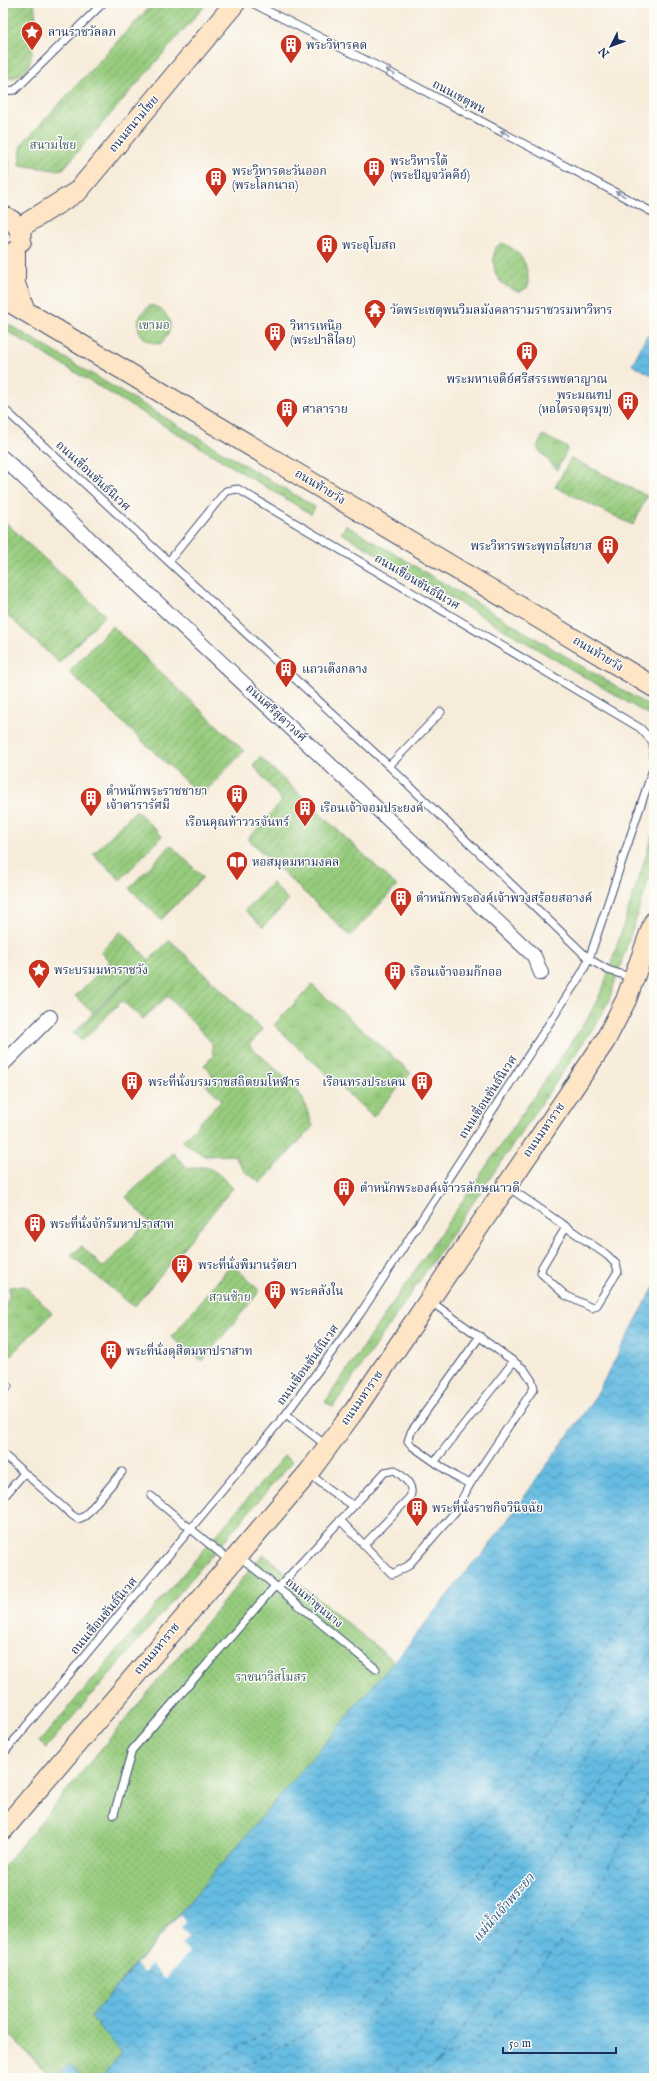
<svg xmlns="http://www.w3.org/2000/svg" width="657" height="2081" font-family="'IM FELL English','Noto Serif Thai',serif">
	<defs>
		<pattern id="grass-tufts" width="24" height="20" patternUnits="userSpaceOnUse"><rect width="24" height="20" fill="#96cb7d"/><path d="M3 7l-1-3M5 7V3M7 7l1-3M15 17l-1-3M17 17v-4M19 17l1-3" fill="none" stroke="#7aa56a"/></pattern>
		<pattern id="park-dots" width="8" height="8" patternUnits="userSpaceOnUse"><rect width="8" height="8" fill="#96cb7d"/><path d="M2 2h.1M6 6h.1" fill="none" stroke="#7aa56a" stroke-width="1.8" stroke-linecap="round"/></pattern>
		<pattern id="garden-furrows" width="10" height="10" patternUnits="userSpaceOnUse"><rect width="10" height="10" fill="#96cb7d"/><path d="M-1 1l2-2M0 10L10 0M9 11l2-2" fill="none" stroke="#7aa56a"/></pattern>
		<pattern id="water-waves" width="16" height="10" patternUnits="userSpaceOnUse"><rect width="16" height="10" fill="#65bbe1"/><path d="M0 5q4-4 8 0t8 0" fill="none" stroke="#5298ba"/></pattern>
	</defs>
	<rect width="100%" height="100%" fill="#fdfcf7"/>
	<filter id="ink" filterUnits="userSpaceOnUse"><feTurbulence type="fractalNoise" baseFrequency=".025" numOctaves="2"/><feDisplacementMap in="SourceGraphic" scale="8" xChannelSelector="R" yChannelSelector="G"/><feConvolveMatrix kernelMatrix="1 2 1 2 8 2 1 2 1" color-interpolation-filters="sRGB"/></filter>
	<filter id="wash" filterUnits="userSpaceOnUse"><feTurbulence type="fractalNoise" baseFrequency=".012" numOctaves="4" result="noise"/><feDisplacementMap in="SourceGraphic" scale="16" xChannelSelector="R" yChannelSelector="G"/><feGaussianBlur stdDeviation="0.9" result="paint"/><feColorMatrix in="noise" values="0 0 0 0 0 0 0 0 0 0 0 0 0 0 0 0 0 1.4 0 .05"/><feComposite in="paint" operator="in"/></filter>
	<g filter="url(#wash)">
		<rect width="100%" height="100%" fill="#f7ecda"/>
		<!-- grass -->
		<path fill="url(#grass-tufts)" stroke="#587d6e" d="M 3,321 L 315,507 L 311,514 L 3,329 Z
			M 543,435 L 568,448 L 557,470 L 537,448 Z
			M 346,525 L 654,709 L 654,718 L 341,533 Z
			M 654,831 L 654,864 L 608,1003 L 597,1022 L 333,1407 L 325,1402 L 589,1016 L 603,988 Z
			M 312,985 L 411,1073 L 373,1117 L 274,1025 Z
			M 25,1286 L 52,1313 L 10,1356 L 3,1350 L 3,1309 L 9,1297 L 9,1287 Z
			M 284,1456 L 292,1462 L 46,1748 L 39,1742 Z"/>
		<!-- park -->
		<path fill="url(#park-dots)" stroke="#587d6e" d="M 263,1554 L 395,1662 L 91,2016 L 122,2053 L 101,2078 L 82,2078 L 69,2065 L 57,2078 L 51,2078 L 3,2027 L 3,1867 Z"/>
		<!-- garden -->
		<path fill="url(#garden-furrows)" stroke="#587d6e" d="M 3,3 L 34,3 C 38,24 34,51 27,71 L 15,77 L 3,79 Z
			M 153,3 L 207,3 L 63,169 L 54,170 L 19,165 L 22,144 Z
			M 502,243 C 522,252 529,264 528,287 L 520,292 C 496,285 491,272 495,248 Z
			M 151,305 C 171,311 177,330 160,344 C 136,343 130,318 151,305 Z
			M 571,458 L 647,496 L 633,525 L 555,487 Z
			M 3,520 L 105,615 L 59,663 L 3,611 Z
			M 112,626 L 244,751 L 201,796 L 69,672 Z
			M 260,757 L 397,886 L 350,936 L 248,839 L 282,801 L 253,765 Z
			M 136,810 L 162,836 L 120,880 L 93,854 Z
			M 171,845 L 203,877 L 161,920 L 129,888 Z
			M 272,883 L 289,900 L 263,927 L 245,910 Z
			M 121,931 L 149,960 L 92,1013 L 75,996 L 110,962 L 100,952 Z
			M 170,940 L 263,1030 L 249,1045 L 292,1084 L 302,1097 L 313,1126 L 261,1183 L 244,1171 L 234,1155 L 204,1156 L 182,1141 L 222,1100 L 205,1084 L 213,1075 L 204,1065 L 213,1056 L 212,1043 L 168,996 L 143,1019 L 122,1001 L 82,1041 L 73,1033 Z
			M 173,1153 L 189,1169 C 211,1162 218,1174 233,1188 L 134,1307 L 71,1255 L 82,1246 L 103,1268 L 148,1221 L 126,1197 Z
			M 232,1264 L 260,1291 L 202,1361 L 171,1337 Z"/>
		<!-- water -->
		<path fill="url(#water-waves)" stroke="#4075a0" d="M 647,335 L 654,339 L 654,376 L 632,365 Z
			M 654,1287 L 654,2078 L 101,2078 L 122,2053 L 91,2017 L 349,1715 L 352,1709 L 401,1654 L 474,1562 L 484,1553 L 594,1399 Z
			M 69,2064 L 82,2078 L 57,2078 Z"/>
		<!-- pier -->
		<path fill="#f7ecda" d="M 180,1914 L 186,1922 L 181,1929 L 189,1936 L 181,1945 L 189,1952 L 166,1979 L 151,1965 L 144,1973 L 136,1965 Z
			M 43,2068 L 51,2078 L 27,2078 L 34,2072 Z"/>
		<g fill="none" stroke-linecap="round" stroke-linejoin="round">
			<!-- ferry -->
			<path stroke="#315985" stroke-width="1" stroke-dasharray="5 4" stroke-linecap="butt" d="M 438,2062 L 475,2042 L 583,1915 L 654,1782
				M 190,2078 L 312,2004 L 490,1814 L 654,1580
				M 220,2078 L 352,2010 L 527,1820 L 654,1616
				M 306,2078 L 365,2021 L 543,1829 L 654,1647
				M 391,2078 L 423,2039 L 654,1709
				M 409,2078 L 436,2064
				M 425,2078 L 479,2007 L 654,1740"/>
		</g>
	</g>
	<g filter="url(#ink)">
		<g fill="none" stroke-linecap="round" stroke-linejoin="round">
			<!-- lane casing -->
			<g stroke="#3c4b71" stroke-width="9">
				<path id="lane" d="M 252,3 L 385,70 L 654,213
					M 3,91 L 15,90 L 103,3
					M 3,210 L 4,162
					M 3,408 L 389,766 L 589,959 L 608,970 L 633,978
					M 169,561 L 226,491 L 238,489 L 640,728 L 653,742 L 654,760
					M 389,766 L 441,712
					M 508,1187 L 607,1255 L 616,1264 L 618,1271 L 597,1305 L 592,1308 L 565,1295 L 541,1273 L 542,1267 L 566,1227
					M 430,1301 L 524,1369 L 532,1381 L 534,1388 L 470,1484 L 456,1477 L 412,1446 L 408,1441 L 411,1432 L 480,1336
					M 3,1382 L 8,1386 L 3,1391
					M 286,1414 L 327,1446
					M 3,1454 L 72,1515 L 78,1519 L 85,1516 L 122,1472
					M 435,1461 L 514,1361
					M 310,1474 L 331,1491 L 354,1506
					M 151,1496 L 231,1562
					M 3,1498 L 24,1473
					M 340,1520 L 392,1574 L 408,1566 L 455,1512 L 470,1484
					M 239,1556 L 376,1669
					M 278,1588 L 385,1472 L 395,1470 C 404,1478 415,1485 410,1497 L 364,1545
					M 3,1754 L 286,1414 L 360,1314 L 582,973 L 589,959 L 654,766
					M 114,1814 L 132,1750 L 275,1586"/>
			</g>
			<!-- street casing -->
			<g stroke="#3c4b71" stroke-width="16">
				<path id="street" d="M 3,458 L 534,956 L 541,973
					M 3,1064 L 50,1017"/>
			</g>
			<!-- secondary casing -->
			<g stroke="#3c4b71" stroke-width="22">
				<path id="secondary" d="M 3,216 C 16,221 21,228 21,241
					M 19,228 L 78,191 L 235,3
					M 15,251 L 15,284 L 24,309
					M 3,298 L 654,687
					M 3,1830 L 309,1472 L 354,1411 L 605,1041 L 626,1000 L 654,922"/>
			</g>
			<!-- lane -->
			<use href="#lane" stroke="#fff" stroke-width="7"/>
			<!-- street -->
			<use href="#street" stroke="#fff" stroke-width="14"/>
			<!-- secondary -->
			<use href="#secondary" stroke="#fde5c5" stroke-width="20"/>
		</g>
		<!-- one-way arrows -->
		<defs><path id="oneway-solid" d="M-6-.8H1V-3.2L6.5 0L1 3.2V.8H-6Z"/></defs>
		<g fill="#8d97ae">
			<use href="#oneway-solid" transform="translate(390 72) rotate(-152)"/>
			<use href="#oneway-solid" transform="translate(505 133) rotate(-152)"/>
			<use href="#oneway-solid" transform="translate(620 194) rotate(-152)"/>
		</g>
	</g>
	<!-- icons -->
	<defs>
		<g id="sight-pin" transform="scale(1.15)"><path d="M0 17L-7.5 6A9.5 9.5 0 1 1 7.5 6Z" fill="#c8321e" stroke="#fdfcf7"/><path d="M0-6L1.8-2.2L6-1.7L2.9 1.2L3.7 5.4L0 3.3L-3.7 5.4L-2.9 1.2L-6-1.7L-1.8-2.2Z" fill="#fff"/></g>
		<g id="building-pin" transform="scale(1.15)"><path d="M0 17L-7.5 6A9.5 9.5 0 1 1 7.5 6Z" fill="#c8321e" stroke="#fdfcf7"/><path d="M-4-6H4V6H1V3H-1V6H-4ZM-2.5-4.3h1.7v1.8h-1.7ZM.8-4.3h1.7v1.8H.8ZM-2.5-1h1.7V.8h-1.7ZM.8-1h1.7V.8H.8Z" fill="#fff"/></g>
		<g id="temple-pin" transform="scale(1.15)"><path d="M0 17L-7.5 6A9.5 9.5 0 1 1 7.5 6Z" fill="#c8321e" stroke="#fdfcf7"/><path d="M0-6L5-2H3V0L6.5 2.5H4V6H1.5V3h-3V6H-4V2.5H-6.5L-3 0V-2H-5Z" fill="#fff"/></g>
		<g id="library-pin" transform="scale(1.15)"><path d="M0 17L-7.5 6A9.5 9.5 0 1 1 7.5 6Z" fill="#c8321e" stroke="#fdfcf7"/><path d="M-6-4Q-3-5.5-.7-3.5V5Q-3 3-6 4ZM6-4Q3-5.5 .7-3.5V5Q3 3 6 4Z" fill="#fff"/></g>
	</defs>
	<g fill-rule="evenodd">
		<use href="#sight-pin" x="32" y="32"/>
		<use href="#building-pin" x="291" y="45"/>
		<use href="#building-pin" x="374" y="168"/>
		<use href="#building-pin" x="216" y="178"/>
		<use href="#building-pin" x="327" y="245"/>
		<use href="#temple-pin" x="375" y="310"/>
		<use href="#building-pin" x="275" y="333"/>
		<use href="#building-pin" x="527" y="352"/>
		<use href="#building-pin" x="628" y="402"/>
		<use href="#building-pin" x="287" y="409"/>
		<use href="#building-pin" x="608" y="546"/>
		<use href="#building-pin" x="286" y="669"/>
		<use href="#building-pin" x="237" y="795"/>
		<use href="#building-pin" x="91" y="798"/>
		<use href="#building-pin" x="305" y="808"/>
		<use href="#library-pin" x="237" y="862"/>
		<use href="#building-pin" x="401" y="898"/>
		<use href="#sight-pin" x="39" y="970"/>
		<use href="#building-pin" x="395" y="972"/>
		<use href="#building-pin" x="132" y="1082"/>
		<use href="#building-pin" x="422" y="1082"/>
		<use href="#building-pin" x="344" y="1188"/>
		<use href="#building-pin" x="35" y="1224"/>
		<use href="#building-pin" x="182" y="1265"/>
		<use href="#building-pin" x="275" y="1291"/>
		<use href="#building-pin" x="111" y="1351"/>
		<use href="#building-pin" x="417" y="1508"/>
	</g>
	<g text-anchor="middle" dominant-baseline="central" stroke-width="3" stroke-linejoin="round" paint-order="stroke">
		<!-- poi labels -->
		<g font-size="12" fill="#1b2f5e" stroke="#fdfcf7" text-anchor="start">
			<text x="48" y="32">ลานราชวัลลภ</text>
			<text x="306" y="45">พระวิหารคด</text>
			<text x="390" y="161">พระวิหารใต้<tspan x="390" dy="14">(พระปัญจวัคคีย์)</tspan></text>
			<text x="232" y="171">พระวิหารตะวันออก<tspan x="232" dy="14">(พระโลกนาถ)</tspan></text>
			<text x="342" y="245">พระอุโบสถ</text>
			<text x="390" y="310">วัดพระเชตุพนวิมลมังคลารามราชวรมหาวิหาร</text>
			<text x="290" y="326">วิหารเหนือ<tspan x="290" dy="14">(พระปาลิไลย)</tspan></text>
			<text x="527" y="379" text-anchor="middle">พระมหาเจดีย์ศรีสรรเพชดาญาณ</text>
			<text x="612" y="395" text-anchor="end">พระมณฑป<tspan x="612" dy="14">(หอไตรจตุรมุข)</tspan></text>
			<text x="302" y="409">ศาลาราย</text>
			<text x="592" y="546" text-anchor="end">พระวิหารพระพุทธไสยาส</text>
			<text x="302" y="669">แถวเต๊งกลาง</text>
			<text x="106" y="791">ตำหนักพระราชชายา<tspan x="106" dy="14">เจ้าดารารัศมี</tspan></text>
			<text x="320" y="808">เรือนเจ้าจอมประยงค์</text>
			<text x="237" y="822" text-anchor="middle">เรือนคุณท้าววรจันทร์</text>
			<text x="252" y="862">หอสมุดมหามงคล</text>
			<text x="416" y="898">ตำหนักพระองค์เจ้าพวงสร้อยสอางค์</text>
			<text x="54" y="970">พระบรมมหาราชวัง</text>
			<text x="410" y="972">เรือนเจ้าจอมก๊กออ</text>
			<text x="148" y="1082">พระที่นั่งบรมราชสถิตยมโหฬาร</text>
			<text x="406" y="1082" text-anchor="end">เรือนทรงประเคน</text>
			<text x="360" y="1188">ตำหนักพระองค์เจ้าวรลักษณาวดี</text>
			<text x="50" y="1224">พระที่นั่งจักรีมหาปราสาท</text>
			<text x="198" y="1265">พระที่นั่งพิมานรัตยา</text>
			<text x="290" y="1291">พระคลังใน</text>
			<text x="126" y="1351">พระที่นั่งดุสิตมหาปราสาท</text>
			<text x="432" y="1508">พระที่นั่งราชกิจวินิจฉัย</text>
		</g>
		<!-- street labels -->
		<g font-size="12" fill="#1b2f5e" stroke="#fdfcf7">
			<text transform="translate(459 97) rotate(28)">ถนนเชตุพน</text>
			<text transform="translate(134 124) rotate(-50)">ถนนสนามไชย</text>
			<text transform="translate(93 476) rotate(43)">ถนนเขื่อนขันธ์นิเวศ</text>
			<text transform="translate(320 487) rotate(31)">ถนนท้ายวัง</text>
			<text transform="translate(417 582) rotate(31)">ถนนเขื่อนขันธ์นิเวศ</text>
			<text transform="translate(598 654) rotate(31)">ถนนท้ายวัง</text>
			<text transform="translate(276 713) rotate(43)">ถนนศรีสุดาวงศ์</text>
			<text transform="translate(488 1097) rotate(-57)">ถนนเขื่อนขันธ์นิเวศ</text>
			<text transform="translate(544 1130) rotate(-55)">ถนนมหาราช</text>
			<text transform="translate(308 1365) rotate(-54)">ถนนเขื่อนขันธ์นิเวศ</text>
			<text transform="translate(362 1398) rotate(-55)">ถนนมหาราช</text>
			<text transform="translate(314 1603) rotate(40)">ถนนท่าขุนนาง</text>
			<text transform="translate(104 1616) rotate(-50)">ถนนเขื่อนขันธ์นิเวศ</text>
			<text transform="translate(157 1649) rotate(-50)">ถนนมหาราช</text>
		</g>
		<!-- park labels -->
		<g font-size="12" fill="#405e67" stroke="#fdfcf7">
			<text x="53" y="145">สนามไชย</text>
			<text x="154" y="325">เขามอ</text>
			<text x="230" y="1297">สวนซ้าย</text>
			<text x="271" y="1677">ราชนาวีสโมสร</text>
		</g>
		<!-- water labels -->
		<g font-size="13" font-style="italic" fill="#315985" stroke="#fdfcf7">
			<text transform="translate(504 1908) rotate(-49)">แม่น้ำเจ้าพระยา</text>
		</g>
	</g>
	<!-- margin -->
	<rect width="657" height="2081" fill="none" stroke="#fdfcf7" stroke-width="16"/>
	<!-- north arrow -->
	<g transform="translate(611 46) rotate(228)" stroke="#fdfcf7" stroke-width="3" paint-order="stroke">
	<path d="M0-3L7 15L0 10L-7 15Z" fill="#1b2f5e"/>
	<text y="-6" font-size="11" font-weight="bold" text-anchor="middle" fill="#1b2f5e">N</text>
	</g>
	<!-- scale -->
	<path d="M503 2047v6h113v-6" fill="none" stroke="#1b2f5e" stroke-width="2"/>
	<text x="509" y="2047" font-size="12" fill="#1b2f5e" stroke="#fdfcf7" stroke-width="3" paint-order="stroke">50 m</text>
</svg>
